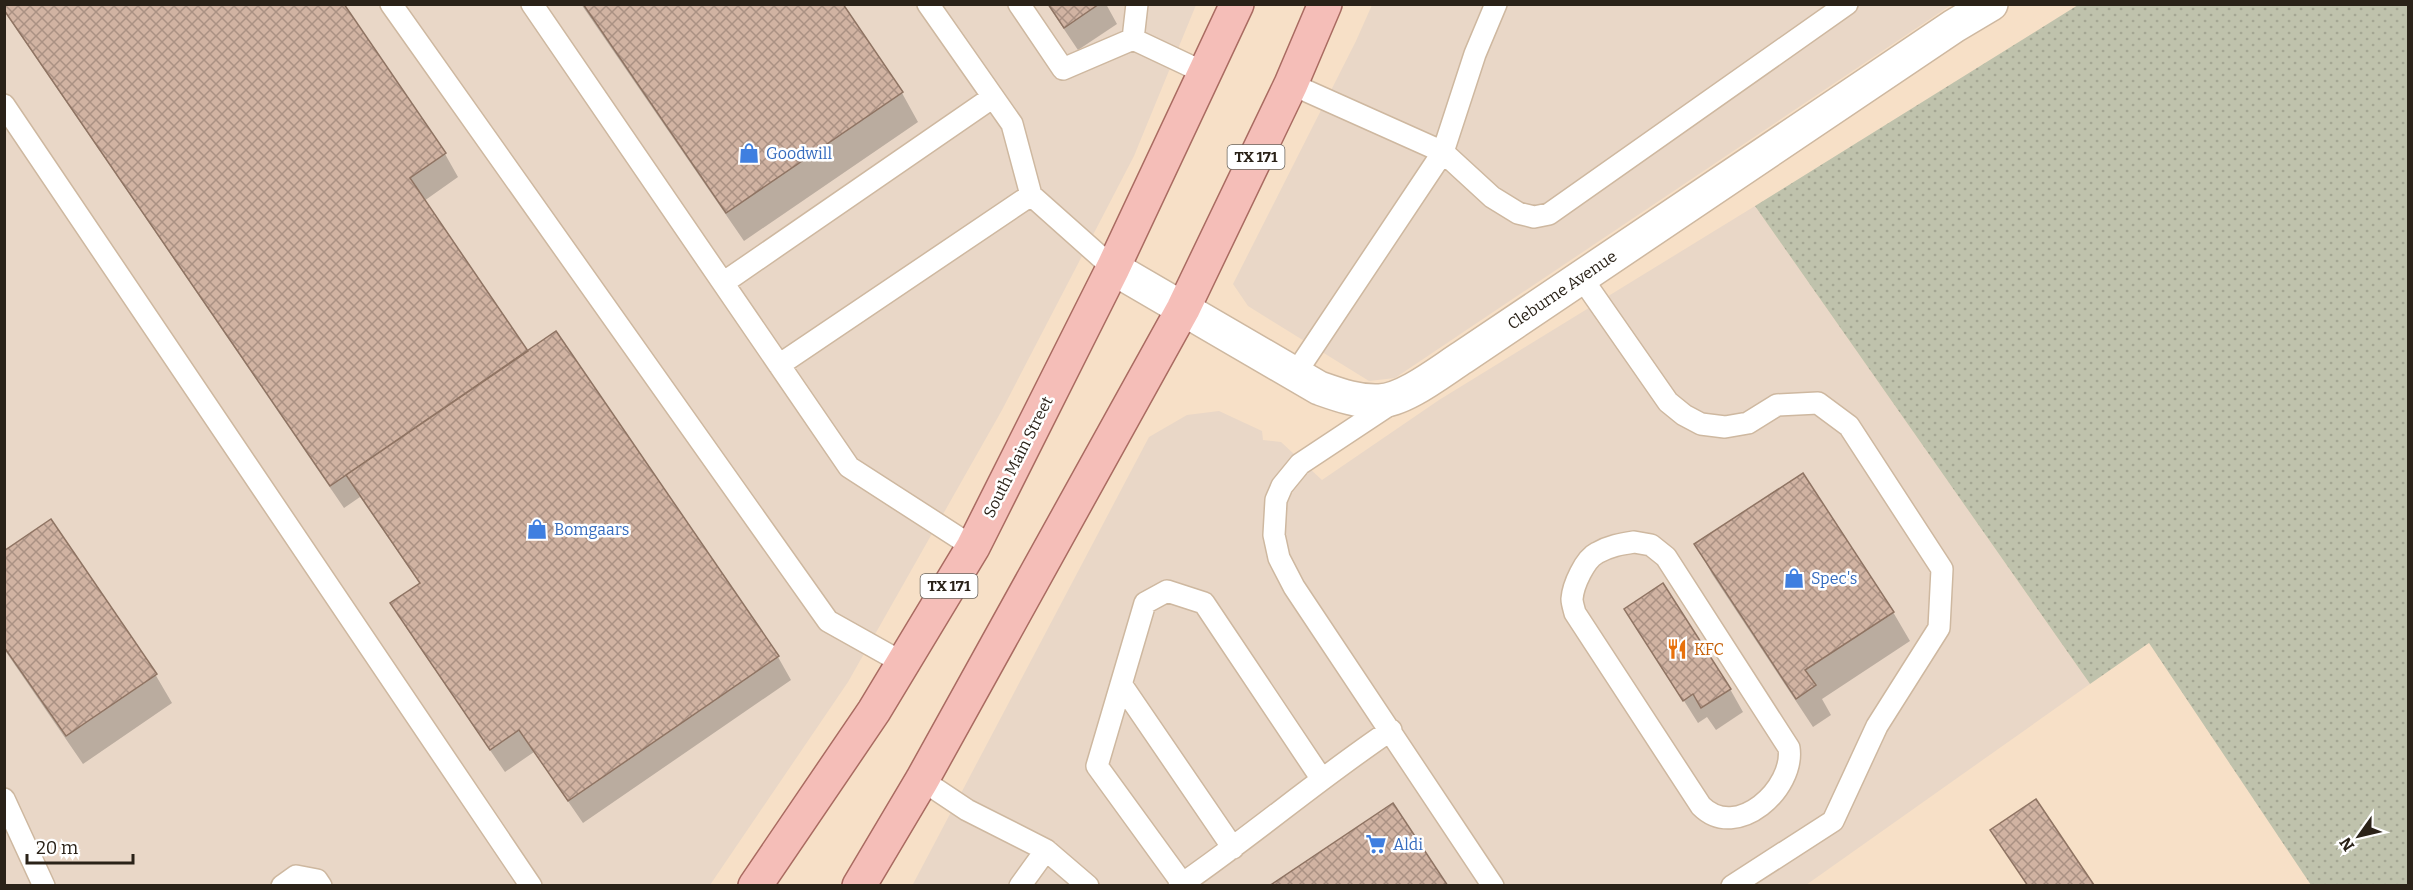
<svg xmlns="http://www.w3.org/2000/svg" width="2413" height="890" font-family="Bitter,serif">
	<defs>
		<pattern id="grass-dots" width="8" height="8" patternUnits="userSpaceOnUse" patternTransform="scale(1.5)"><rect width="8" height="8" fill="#bfc2ac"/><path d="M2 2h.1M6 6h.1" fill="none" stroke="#a4a693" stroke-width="1.8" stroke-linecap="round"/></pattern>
		<pattern id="building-cross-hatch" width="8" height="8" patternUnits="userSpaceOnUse" patternTransform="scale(1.5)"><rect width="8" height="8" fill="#d1b3a2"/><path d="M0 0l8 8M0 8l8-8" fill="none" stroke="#aa9183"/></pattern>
	</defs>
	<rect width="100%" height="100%" fill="#f7e0c7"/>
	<!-- commercial -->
	<path fill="#e9d7c7" d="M 5,5 L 1196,5 L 1134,156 L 1002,410 L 848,682 L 710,885 L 5,886 Z
		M 1372,5 L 1951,5 L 1395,378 L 1369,381 L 1248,306 L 1233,284 L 1356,41 Z
		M 1755,206 L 2090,684 L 1806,885 L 912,886 L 1149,437 L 1187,415 L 1219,411 L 1262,431 L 1263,440 L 1281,442 L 1322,480 L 1439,400 Z"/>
	<!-- grass -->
	<path fill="url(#grass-dots)" d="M 2078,5 L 2408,5 L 2408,885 L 2311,885 L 2149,643 L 2090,684 L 1755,206 Z"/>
	<!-- shadow -->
	<path fill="#0003" d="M 4,4 L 445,154 L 458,177 L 424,201 L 527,353 L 556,333 L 778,657 L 791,680 L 583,823 L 534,752 L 505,772 L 405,626 L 392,603 L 420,584 L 360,497 L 344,508 L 4,11 Z
		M 581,4 L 841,4 L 902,93 L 918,122 L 744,241 Z
		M 1047,4 L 1106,4 L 1117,24 L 1078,50 Z
		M 1696,545 L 1893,612 L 1910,641 L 1822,699 L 1831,715 L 1813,727 L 1712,574 Z
		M 4,552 L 155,674 L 172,703 L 83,764 L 4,649 Z
		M 1626,609 L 1730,689 L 1743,712 L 1716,730 L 1707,717 L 1698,723 Z"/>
	<!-- building -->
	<path fill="url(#building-cross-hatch)" stroke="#8f7463" stroke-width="1.5" d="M 4,4 L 344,4 L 446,153 L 410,178 L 528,351 L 330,486 L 4,10 Z
		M 583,4 L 843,4 L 903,92 L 726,213 Z
		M 1048,4 L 1099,4 L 1064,28 Z
		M 556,331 L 779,656 L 568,801 L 519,730 L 490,750 L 390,603 L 420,583 L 346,475 Z
		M 1803,473 L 1894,612 L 1805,670 L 1816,685 L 1796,699 L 1694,544 Z
		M 51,519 L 157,674 L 66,736 L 4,647 L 4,551 Z
		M 1663,583 L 1731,689 L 1701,708 L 1693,694 L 1683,701 L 1624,609 Z
		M 2036,799 L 2094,885 L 2093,886 L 2028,886 L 1990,830 Z
		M 1393,803 L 1448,886 L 1269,886 Z"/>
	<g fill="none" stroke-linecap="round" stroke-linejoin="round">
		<!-- lane casing -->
		<g stroke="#ceb8a0" stroke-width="24">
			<path id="lane" d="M 391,4 L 828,621 L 903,663
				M 532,4 L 849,467 L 973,547
				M 928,4 L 1012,124 L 1031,195
				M 1019,4 L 1063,69 L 1133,39 L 1205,73
				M 1133,39 L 1137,4
				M 1291,84 L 1443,152 L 1492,197 L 1518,213 L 1534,217 L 1549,214 L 1847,4
				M 4,105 L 531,886
				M 1581,277 L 1668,402 L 1684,415 L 1701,424 L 1725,427 L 1748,423 L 1777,405 L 1818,403 L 1849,426 L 1942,569 L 1939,628 L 1877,726 L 1833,821 L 1732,886
				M 723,283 L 993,97
				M 779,365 L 1031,195 L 1113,268
				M 1295,374 L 1443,152 L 1475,54 L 1496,4
				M 1392,403 L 1300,464 L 1282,486 L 1276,500 L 1274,535 L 1279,558 L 1294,587 L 1493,886
				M 1634,542 L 1651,545 L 1666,557 L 1789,748 C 1795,788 1737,842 1701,806 L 1575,613 C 1574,609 1572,603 1572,599 C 1573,585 1585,559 1597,553 C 1609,546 1621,544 1634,542 Z
				M 1121,684 L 1233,848
				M 922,780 L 967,810 L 1046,850 L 1088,886
				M 4,799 L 44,886
				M 1182,883 L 1097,766 L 1145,603 L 1167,591 L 1204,603 L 1321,778
				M 282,886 L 296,876 L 317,880 L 321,886
				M 1020,886 L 1046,850
				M 1179,886 C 1252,836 1318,779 1391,730"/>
		</g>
		<!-- street casing -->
		<g stroke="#ceb8a0" stroke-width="36">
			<path id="street" d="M 1113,268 L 1319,388 C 1339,395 1358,402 1379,401 C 1405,400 1441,371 1463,357 L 1954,26 L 1991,4"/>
		</g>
		<!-- primary casing -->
		<g stroke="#a96b61" stroke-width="36">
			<path id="primary" d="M 755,886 L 874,711 L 973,547 L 1113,268 L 1237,4
				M 859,886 L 922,780 L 1183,309 L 1291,84 L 1325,4"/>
		</g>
		<!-- lane -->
		<use href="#lane" stroke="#fff" stroke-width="21"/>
		<!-- street -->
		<use href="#street" stroke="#fff" stroke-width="33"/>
		<!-- primary -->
		<use href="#primary" stroke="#f5beb8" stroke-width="33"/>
	</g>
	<!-- icons -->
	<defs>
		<g id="shop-bare" transform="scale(1.62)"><path d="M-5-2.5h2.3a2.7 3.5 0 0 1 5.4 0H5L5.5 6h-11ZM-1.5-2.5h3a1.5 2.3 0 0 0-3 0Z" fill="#3f7fe0" stroke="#fff" stroke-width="2.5" paint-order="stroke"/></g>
		<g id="restaurant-bare" transform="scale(1.62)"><path d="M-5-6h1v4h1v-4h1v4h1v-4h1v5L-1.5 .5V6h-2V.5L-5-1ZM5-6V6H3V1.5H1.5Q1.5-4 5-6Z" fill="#e8710a" stroke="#fff" stroke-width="2.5" paint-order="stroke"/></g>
		<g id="supermarket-bare" transform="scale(1.62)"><path d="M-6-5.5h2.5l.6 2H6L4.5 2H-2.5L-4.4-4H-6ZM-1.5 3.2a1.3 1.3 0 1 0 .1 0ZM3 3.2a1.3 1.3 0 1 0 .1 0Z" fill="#3f7fe0" stroke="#fff" stroke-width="2.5" paint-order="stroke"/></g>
	</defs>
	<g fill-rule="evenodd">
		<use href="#shop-bare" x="749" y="153"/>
		<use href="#shop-bare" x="537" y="529"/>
		<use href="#shop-bare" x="1794" y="578"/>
		<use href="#restaurant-bare" x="1677" y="649"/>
		<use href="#supermarket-bare" x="1376" y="844"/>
	</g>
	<g text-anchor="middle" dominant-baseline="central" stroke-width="5" stroke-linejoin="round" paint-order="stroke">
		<!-- shield labels -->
		<g fill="#fff" stroke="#6a645d" stroke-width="1.5">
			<rect x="1227.5" y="145" width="57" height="24" rx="4.5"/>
			<rect x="920.5" y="574" width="57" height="24" rx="4.5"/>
		</g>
		<g font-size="15" font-weight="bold" fill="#2a2218">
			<text x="1256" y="157">TX 171</text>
			<text x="949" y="586">TX 171</text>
		</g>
		<!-- shop labels -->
		<g font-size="16" fill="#366cbe" stroke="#fff" text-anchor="start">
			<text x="766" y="153">Goodwill</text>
			<text x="554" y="529">Bomgaars</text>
			<text x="1811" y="578">Spec's</text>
			<text x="1393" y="844">Aldi</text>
		</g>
		<!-- street labels -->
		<g font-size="16" fill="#2a2218" stroke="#fff">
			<text transform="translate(1562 290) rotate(-34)">Cleburne Avenue</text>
			<text transform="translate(1018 457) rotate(-63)">South Main Street</text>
		</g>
		<!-- food labels -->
		<g font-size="16" fill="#c56008" stroke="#fff" text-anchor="start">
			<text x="1694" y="649">KFC</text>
		</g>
	</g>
	<!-- border -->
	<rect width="2413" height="890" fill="none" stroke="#2a2218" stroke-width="12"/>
	<!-- north arrow -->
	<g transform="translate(2359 836) rotate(236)" stroke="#ffffff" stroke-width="4.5" paint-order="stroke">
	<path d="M0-4.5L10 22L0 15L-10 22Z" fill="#2a2218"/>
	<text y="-9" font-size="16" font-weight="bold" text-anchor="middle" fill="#2a2218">N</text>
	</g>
	<!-- scale -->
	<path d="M27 854v9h106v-9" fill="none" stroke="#2a2218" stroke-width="3"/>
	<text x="36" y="854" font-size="18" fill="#2a2218" stroke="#ffffff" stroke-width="4.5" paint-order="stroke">20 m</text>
</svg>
